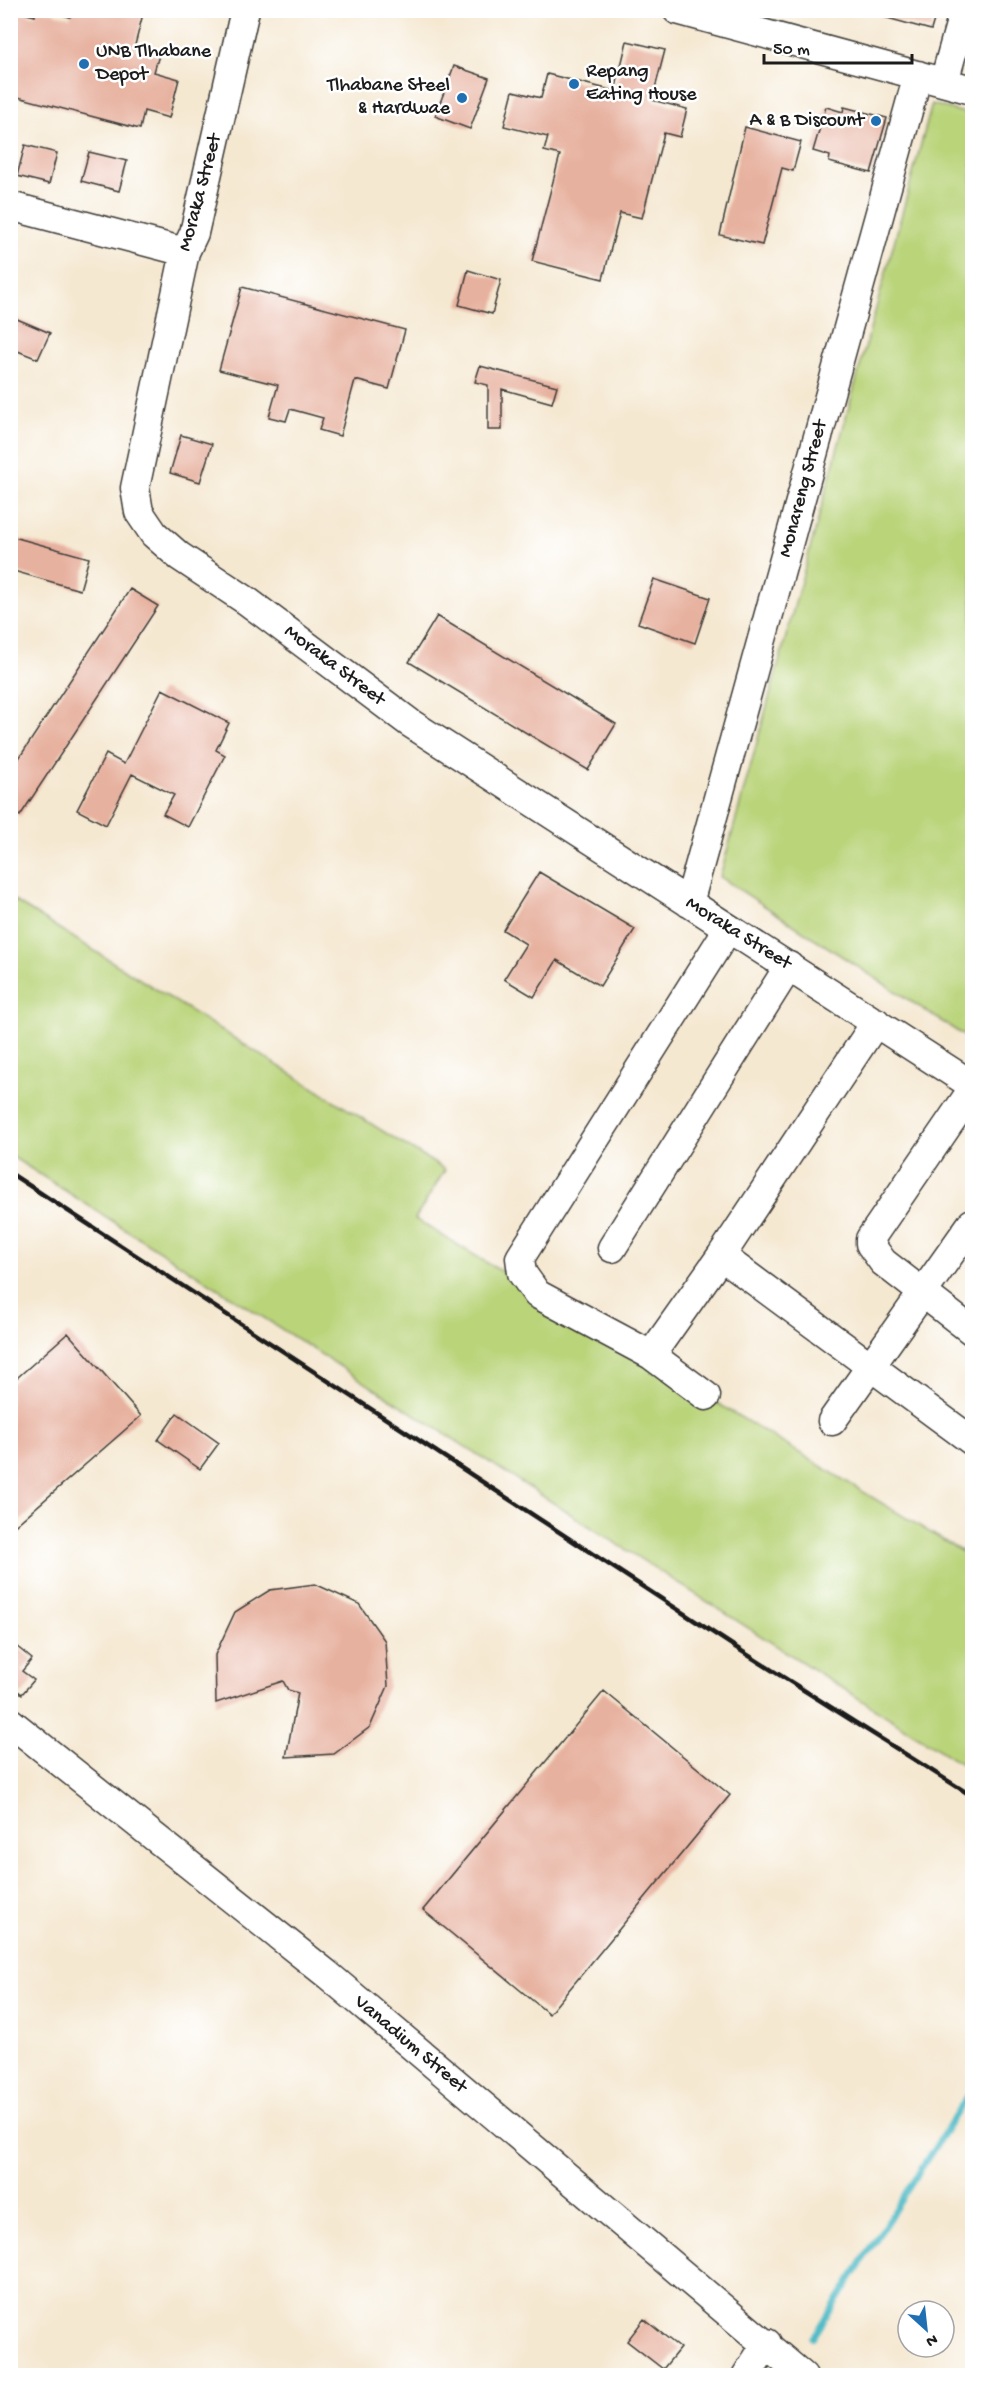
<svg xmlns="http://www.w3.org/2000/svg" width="983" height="2386" font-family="'Gochi Hand',sans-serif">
	<rect width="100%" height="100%" fill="#fff"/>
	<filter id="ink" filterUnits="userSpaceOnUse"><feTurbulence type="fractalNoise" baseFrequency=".0167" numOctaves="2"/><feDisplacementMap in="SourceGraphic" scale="12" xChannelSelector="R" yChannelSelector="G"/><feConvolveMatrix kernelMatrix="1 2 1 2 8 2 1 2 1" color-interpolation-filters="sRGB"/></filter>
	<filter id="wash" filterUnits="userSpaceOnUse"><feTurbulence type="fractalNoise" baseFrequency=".008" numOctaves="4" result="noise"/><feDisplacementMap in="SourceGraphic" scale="24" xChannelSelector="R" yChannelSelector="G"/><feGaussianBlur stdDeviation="1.35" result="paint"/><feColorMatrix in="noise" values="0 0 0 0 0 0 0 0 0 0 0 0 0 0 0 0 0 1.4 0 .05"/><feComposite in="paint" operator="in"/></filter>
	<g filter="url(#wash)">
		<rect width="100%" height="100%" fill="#f5e8d1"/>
		<!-- green -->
		<path fill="#bad47a" stroke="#6b784b" stroke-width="1.5" d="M 932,104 L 972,115 L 972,1041 L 720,877 Z
			M 10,898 L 445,1170 L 415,1219 L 972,1558 L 972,1771 L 11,1156 Z"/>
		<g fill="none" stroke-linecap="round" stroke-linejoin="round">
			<!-- stream -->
			<path stroke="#4ebbc8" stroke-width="6" d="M 813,2338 L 972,2089"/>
		</g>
		<g id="blocks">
			<!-- building -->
			<path fill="#e7b19f" d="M 10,10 L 35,16 L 36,10 L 43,10 L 70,17 L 71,10 L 144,10 L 134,49 L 159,55 L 154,72 L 179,79 L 169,118 L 144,111 L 140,129 L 10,95 Z
				M 880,10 L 937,10 L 931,30 L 880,16 Z
				M 627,41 L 665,50 L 652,100 L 687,109 L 680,137 L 664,133 L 642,218 L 620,213 L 603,279 L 532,261 L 560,155 L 544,151 L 548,137 L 504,126 L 513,91 L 541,98 L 547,74 L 615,91 Z
				M 454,66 L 489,78 L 470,129 L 435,116 Z
				M 826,107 L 843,112 L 844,107 L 887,118 L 871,173 L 829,162 L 830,156 L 813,151 Z
				M 745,127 L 801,142 L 793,171 L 782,168 L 762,245 L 720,235 Z
				M 25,145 L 57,153 L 49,184 L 17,176 Z
				M 89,152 L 127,161 L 119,191 L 81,181 Z
				M 468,270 L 501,280 L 492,314 L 459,305 Z
				M 242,287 L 405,330 L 389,389 L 355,380 L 340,436 L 319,430 L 323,418 L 290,409 L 286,421 L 269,417 L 278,385 L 219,370 Z
				M 10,316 L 50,333 L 38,359 L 10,348 Z
				M 480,366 L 557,386 L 552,403 L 502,389 L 502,430 L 488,430 L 488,385 L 475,382 Z
				M 181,435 L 212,444 L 200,482 L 170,473 Z
				M 10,536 L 89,558 L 80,590 L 10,570 Z
				M 654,579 L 710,598 L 695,643 L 638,623 Z
				M 130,589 L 158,606 L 20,816 L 10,809 L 10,772 Z
				M 437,616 L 616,724 L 588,770 L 409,662 Z
				M 162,689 L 229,723 L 216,750 L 225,755 L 188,827 L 163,814 L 174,795 L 132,774 L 106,825 L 77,810 L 106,754 L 124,764 Z
				M 539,872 L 635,929 L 600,986 L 557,960 L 534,997 L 504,979 L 526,944 L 503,930 Z
				M 68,1333 L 141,1416 L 10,1530 L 10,1384 Z
				M 177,1413 L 219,1443 L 200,1469 L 158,1440 Z
				M 315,1584 L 359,1604 L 385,1641 L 388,1686 L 370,1727 L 334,1754 L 286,1757 L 298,1693 L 288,1690 L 283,1681 L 216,1703 L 215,1655 L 235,1612 L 270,1590 Z
				M 10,1641 L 32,1659 L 22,1671 L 34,1680 L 22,1694 L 10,1685 Z
				M 604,1691 L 730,1795 L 549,2014 L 423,1910 Z
				M 644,2319 L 680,2348 L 663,2369 L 627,2341 Z"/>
		</g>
	</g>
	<g filter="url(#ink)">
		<use href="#blocks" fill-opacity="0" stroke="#3d3b37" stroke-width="1.5"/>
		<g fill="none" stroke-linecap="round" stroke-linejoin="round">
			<!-- minor casing -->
			<g stroke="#3d3b37" stroke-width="31">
				<path id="minor" d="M 245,10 L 194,233 L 185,252 L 135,488 L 139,512 L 154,534 L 179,556 L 247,601 L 410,723 L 972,1085
					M 677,10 L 972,90
					M 944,82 L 964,10
					M 10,206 L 185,252
					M 689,903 L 918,75
					M 972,1090 L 870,1239 L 870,1244 L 883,1262 L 972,1331
					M 612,1248 L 789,966
					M 721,1256 L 972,1441
					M 651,1355 L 721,1256 L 876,1022
					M 706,1396 L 651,1355 L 537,1294 L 522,1273 L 520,1258 L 728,929
					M 832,1421 L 972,1223
					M 10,1722 L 328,1975 L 803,2376
					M 746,2376 L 767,2343"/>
			</g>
			<!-- minor -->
			<use href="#minor" stroke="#fff" stroke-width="28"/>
			<!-- rail -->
			<path stroke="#1c1c1c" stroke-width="4.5" d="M 10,1173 L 732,1645 L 972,1796"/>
		</g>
	</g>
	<!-- markers -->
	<g fill="#1f6fb2" stroke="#fff" stroke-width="2">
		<circle cx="84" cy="64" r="6"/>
		<circle cx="574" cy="84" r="6"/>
		<circle cx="462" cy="98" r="6"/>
		<circle cx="876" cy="121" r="6"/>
	</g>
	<g text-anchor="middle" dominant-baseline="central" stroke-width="5" stroke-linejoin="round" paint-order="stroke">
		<!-- poi labels -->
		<g font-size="20" fill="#1c1c1c" stroke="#fff" text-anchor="start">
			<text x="96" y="52">UNB Tlhabane<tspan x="96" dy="23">Depot</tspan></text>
			<text x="586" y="72">Repang<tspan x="586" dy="23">Eating House</tspan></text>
			<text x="450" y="86" text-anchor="end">Tlhabane Steel<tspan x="450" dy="23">&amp; Hardwae</tspan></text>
			<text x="864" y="121" text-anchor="end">A &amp; B Discount</text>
		</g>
		<!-- street labels -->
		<g font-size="20" fill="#1c1c1c" stroke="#fff">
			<text transform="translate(201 193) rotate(-75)">Moraka Street</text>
			<text transform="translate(804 489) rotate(-75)">Monareng Street</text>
			<text transform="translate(334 666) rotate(37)">Moraka Street</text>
			<text transform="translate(738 934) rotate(32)">Moraka Street</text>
			<text transform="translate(410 2045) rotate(40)">Vanadium Street</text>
		</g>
	</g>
	<!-- margin -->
	<rect width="983" height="2386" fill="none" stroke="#fff" stroke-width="36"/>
	<!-- north arrow -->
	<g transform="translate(926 2329) rotate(153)"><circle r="28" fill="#ffffff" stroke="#a4a4a4" stroke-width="1.5"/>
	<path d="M0-4.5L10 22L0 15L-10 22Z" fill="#1f6fb2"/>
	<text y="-9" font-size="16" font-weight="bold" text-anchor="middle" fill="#1c1c1c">N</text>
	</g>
	<!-- scale -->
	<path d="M764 54v9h148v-9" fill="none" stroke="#1c1c1c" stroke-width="3"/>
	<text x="773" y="54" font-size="18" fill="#1c1c1c" stroke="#ffffff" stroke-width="4.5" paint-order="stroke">50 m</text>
</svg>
